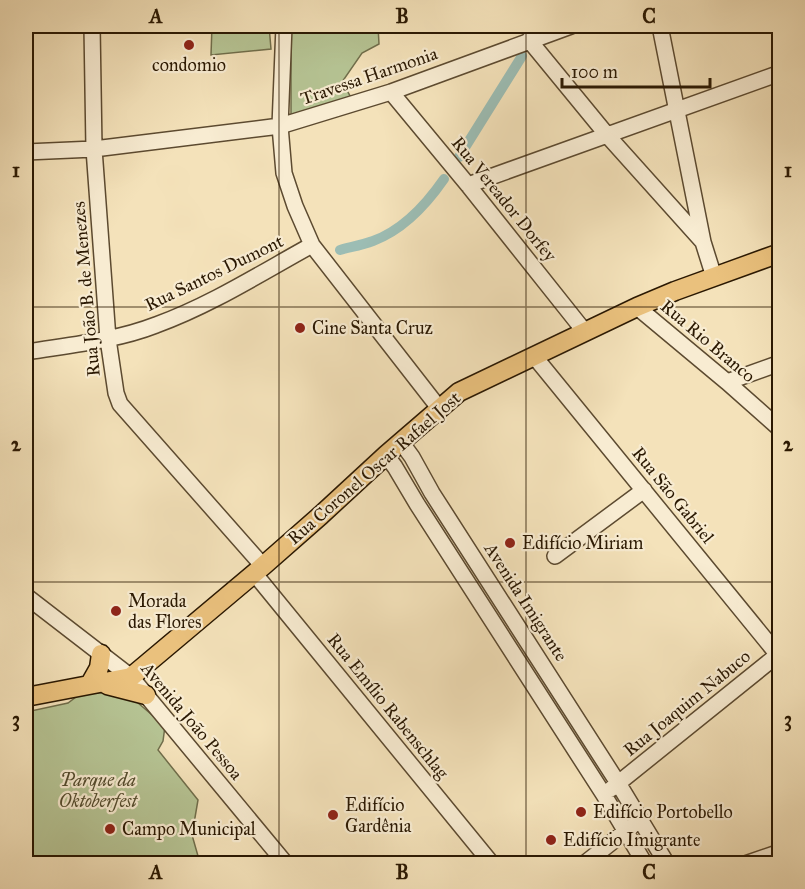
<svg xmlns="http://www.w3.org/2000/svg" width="805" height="889" font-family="'IM FELL Great Primer',serif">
	<rect width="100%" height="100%" fill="#f4e2ba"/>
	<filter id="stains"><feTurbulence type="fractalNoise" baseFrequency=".00333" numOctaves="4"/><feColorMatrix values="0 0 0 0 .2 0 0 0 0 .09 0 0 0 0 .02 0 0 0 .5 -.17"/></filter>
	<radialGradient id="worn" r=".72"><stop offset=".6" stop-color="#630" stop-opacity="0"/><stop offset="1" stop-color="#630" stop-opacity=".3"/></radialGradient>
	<!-- green -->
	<path fill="#b6c494" stroke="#706e4b" stroke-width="1.5" d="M 212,26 L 269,26 L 271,49 L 211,55 Z
		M 291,26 L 378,26 L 379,44 L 362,53 L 342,82 L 352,99 L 291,119 Z
		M 124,691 L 165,726 L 163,741 L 158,750 L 198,800 L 192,835 L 200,863 L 26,863 L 26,712 L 68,703 L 80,694 Z"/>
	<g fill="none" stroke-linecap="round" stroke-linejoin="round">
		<!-- canal -->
		<path stroke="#9cbdb4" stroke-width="10" d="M 459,157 L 522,56
			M 340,250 C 351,247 362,245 373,241 C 403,230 426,205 444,179"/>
		<!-- minor casing -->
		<g stroke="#5c4a30" stroke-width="18">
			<path id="minor" d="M 92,26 L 94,149 L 108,339 L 116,393 L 120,404 L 263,566
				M 284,26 L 280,126 L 284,173 L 295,206 L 312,245 L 439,408
				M 660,26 L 703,242 L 714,277
				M 529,40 L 607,135 L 703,242
				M 391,92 L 468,185 L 585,332
				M 26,152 L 94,149 L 280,126 L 391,92 L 571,26
				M 468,185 L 780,73
				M 637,307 L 727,382 L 780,429
				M 26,352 C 69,345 115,341 156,325 C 211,305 261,273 312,245
				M 534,356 L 778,655 L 780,659
				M 727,382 L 780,363
				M 401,442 L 412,457 L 432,493 L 618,783 L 667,864
				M 386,455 L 395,467 L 417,504 L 604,795 L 645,864
				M 555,556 L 644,490
				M 254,573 L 492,864
				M 26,596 L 131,677 L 286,864
				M 611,789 L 780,653
				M 584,864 L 631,827
				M 745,864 L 780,852"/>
		</g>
		<!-- major casing -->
		<g stroke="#2a1802" stroke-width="21">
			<path id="major" d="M 90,684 L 99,668 L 101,654
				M 107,685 L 146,695
				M 26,697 L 131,677 L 263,566 L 321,515 L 386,455 L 459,392 L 637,307 L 675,291 L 780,253"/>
		</g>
		<!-- minor -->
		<use href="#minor" stroke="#f8ecd2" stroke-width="15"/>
		<!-- major -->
		<use href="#major" stroke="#eac17d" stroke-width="18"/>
	</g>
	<!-- grid -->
	<path fill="none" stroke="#2a1802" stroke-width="1.5" stroke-opacity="0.55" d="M 279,26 L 279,864M 526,26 L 526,864M 26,307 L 780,307M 26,582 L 780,582"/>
	<!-- markers -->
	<g fill="#8f2418" stroke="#f8ecd2" stroke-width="2">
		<circle cx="189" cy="45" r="6"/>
		<circle cx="300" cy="328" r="6"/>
		<circle cx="510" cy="543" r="6"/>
		<circle cx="116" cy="611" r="6"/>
		<circle cx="581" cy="812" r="6"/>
		<circle cx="333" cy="815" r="6"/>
		<circle cx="110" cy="829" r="6"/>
		<circle cx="551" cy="840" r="6"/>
	</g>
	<g text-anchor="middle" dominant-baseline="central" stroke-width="4.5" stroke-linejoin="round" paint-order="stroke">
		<!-- poi labels -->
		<g font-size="18" fill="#2a1802" stroke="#f8ecd2" text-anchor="start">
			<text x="189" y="65" text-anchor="middle">condomio</text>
			<text x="312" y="328">Cine Santa Cruz</text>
			<text x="522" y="543">Edifício Miriam</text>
			<text x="128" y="601">Morada<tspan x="128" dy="21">das Flores</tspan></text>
			<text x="345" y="805">Edifício<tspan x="345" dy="21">Gardênia</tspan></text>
			<text x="593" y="812">Edifício Portobello</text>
			<text x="122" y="829">Campo Municipal</text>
			<text x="563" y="840">Edifício Imigrante</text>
		</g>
		<!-- street labels -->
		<g font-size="18" fill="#2a1802" stroke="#f8ecd2">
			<text transform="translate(369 76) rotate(-19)">Travessa Harmonia</text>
			<text transform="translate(504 199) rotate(51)">Rua Vereador Dorfey</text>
			<text transform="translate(214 273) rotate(-26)">Rua Santos Dumont</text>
			<text transform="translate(86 289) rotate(-95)">Rua João B. de Menezes</text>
			<text transform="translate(708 341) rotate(40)">Rua Rio Branco</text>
			<text transform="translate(374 468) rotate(-41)">Rua Coronel Oscar Rafael Jost</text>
			<text transform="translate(673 495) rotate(51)">Rua São Gabriel</text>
			<text transform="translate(526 602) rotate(57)">Avenida Imigrante</text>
			<text transform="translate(687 703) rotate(-39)">Rua Joaquim Nabuco</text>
			<text transform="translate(388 706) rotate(51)">Rua Emílio Rabenschlag</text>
			<text transform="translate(192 721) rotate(50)">Avenida João Pessoa</text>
		</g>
		<!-- park labels -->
		<g font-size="18" font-style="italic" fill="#544c2e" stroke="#f8ecd2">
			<text x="98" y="780">Parque da<tspan x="98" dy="21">Oktoberfest</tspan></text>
		</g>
	</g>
	<!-- margin -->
	<rect width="805" height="889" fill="none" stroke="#f4e2ba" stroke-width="66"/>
	<!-- scale -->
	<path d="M562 78v9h148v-9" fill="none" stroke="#2a1802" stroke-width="3"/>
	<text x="571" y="78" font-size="18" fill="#2a1802" stroke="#f8ecd2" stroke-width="4.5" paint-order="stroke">100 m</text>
	<rect x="33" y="33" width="739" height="823" fill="none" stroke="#2a1802" stroke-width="2"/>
	<g font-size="20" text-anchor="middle" font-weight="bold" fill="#2a1802">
		<text x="156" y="23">A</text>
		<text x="402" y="23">B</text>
		<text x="649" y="23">C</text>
		<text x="16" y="177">1</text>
		<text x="788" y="177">1</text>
		<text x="16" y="451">2</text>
		<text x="788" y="451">2</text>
		<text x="16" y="726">3</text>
		<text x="788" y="726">3</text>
		<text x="156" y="879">A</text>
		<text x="402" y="879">B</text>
		<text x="649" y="879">C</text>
	</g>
	<rect width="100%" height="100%" filter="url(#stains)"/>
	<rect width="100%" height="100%" fill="url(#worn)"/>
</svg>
